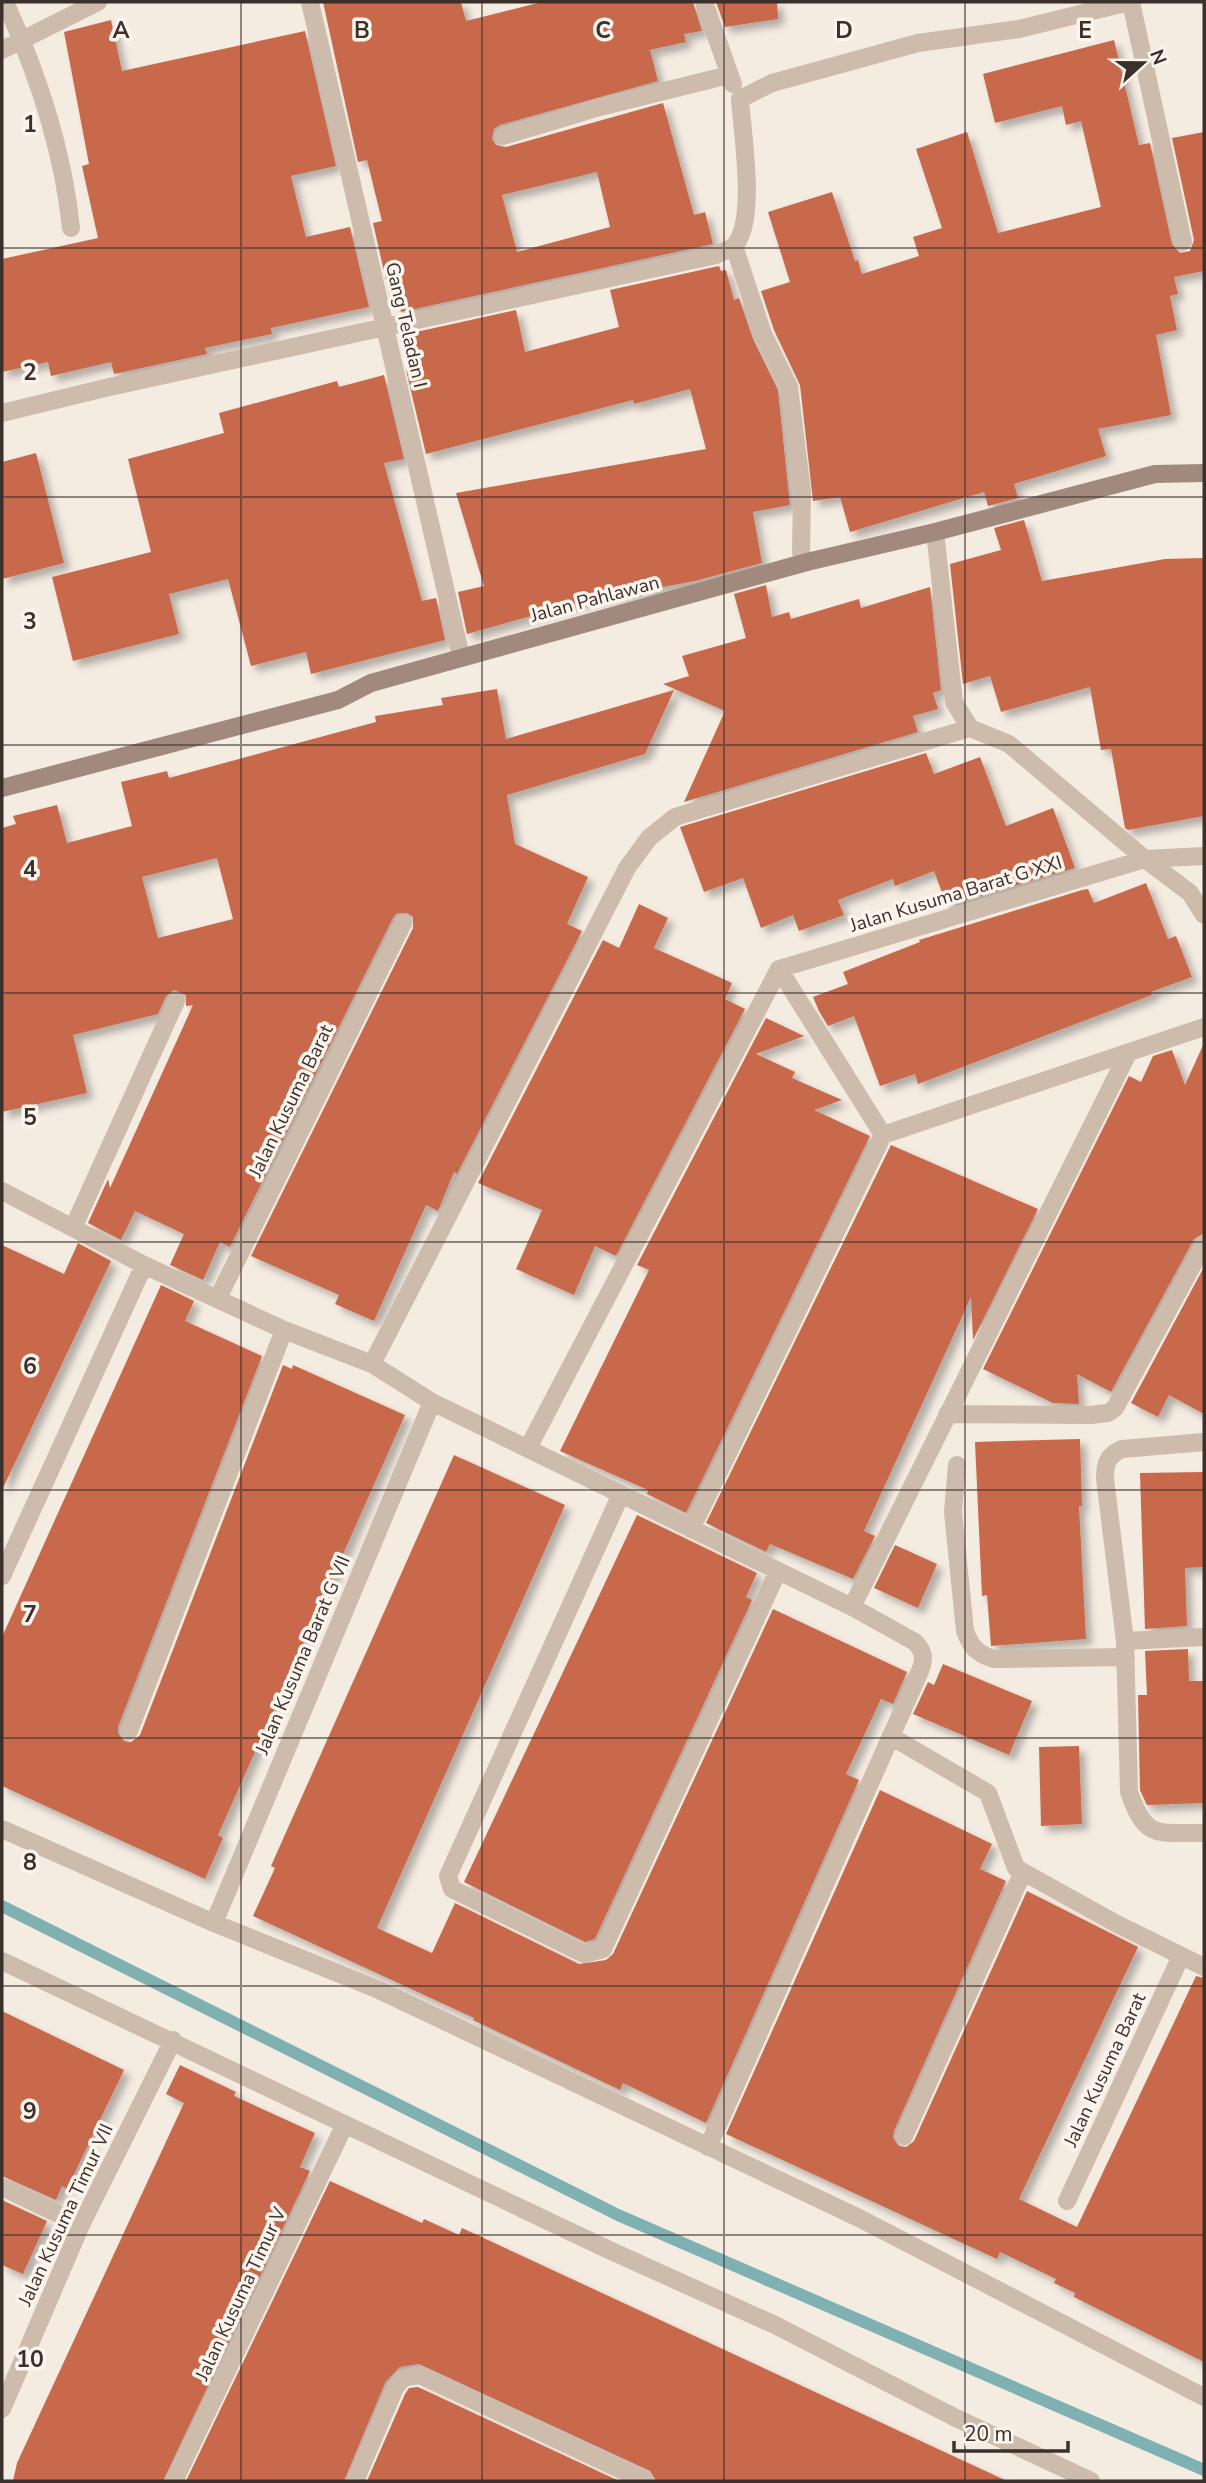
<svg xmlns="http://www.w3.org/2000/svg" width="1206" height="2483" font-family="'Nunito Sans',sans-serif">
	<defs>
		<filter id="shadow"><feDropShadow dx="6" dy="6" stdDeviation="3.5" flood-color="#0004"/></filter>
	</defs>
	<rect width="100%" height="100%" fill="#f4ebe1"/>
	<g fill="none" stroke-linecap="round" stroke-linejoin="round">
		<!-- stream -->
		<path stroke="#7fb0b2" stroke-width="12" d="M 2,1906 L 618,2215 L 1204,2470"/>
	</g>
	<!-- building -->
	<path fill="#c8694b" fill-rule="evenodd" filter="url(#shadow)" d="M 323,2 L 461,2 L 466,21 L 542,2 L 693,2 L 702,31 L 684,34 L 686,42 L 650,50 L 658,81 L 500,125 L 494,129 L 492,139 L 496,145 L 506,147 L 663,103 L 694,215 L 705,212 L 713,244 L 401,312 L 398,300 L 391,302 L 373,223 L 382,221 L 367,160 L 358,162 ZM 597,172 L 610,227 L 517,252 L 502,195 Z
		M 716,2 L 777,2 L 778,19 L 725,27 Z
		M 111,20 L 122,71 L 305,31 L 336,166 L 291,176 L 306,237 L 350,227 L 369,307 L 271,328 L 272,334 L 205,348 L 207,354 L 114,374 L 111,362 L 51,376 L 48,362 L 2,372 L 2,259 L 98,238 L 82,166 L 89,164 L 64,32 Z
		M 1114,40 L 1139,145 L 1150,143 L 1172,244 L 1180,253 L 1190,251 L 1194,240 L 1172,138 L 1204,132 L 1204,271 L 1174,277 L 1178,294 L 1170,296 L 1177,330 L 1156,335 L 1171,415 L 1098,429 L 1106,456 L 1014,484 L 1018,498 L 988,506 L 984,492 L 850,532 L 840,497 L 813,501 L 800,385 L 774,330 L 761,291 L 790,282 L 768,212 L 832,192 L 855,261 L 858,260 L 862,274 L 919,256 L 913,237 L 942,228 L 916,149 L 967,132 L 998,233 L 1101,207 L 1081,121 L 1066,125 L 1062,106 L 995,123 L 983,74 Z
		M 719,266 L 721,271 L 726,270 L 734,300 L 739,298 L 753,339 L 778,390 L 790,505 L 753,512 L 762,563 L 695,581 L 581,602 L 467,634 L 458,592 L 484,586 L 456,493 L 706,449 L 690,389 L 634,404 L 633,400 L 426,454 L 406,370 L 409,369 L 407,361 L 414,360 L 407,334 L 516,310 L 525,352 L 619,327 L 610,290 Z
		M 384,375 L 404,459 L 384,463 L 422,601 L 436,598 L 445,640 L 311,674 L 306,652 L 251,666 L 228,579 L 169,594 L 179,634 L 73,661 L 52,577 L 151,552 L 128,459 L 224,433 L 219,413 L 337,381 L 339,387 Z
		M 36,453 L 64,563 L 2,579 L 2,462 Z
		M 1024,520 L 1042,581 L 1165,559 L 1204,558 L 1204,816 L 1128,830 L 1125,828 L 1111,749 L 1101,750 L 1090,687 L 1001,712 L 990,676 L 963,684 L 950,564 L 1001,550 L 994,528 Z
		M 766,585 L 772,617 L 789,612 L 791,619 L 859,599 L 861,608 L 930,587 L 941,690 L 933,693 L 938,709 L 913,716 L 918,732 L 684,802 L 725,711 L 663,684 L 689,676 L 682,656 L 746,638 L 734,594 Z
		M 497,689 L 506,739 L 674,690 L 645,754 L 507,795 L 515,844 L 588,877 L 567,924 L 582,931 L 457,1174 L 454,1172 L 438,1211 L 426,1205 L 374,1321 L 335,1304 L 339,1295 L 251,1256 L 413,928 L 413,917 L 407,913 L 397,913 L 393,918 L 230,1247 L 220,1242 L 203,1280 L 170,1265 L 184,1234 L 135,1211 L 121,1240 L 88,1223 L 108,1179 L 110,1188 L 193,1005 L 186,1006 L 186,995 L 174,990 L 166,996 L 158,1014 L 73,1035 L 87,1093 L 2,1112 L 2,828 L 16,824 L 13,816 L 57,805 L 67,843 L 132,826 L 121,782 L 167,771 L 169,778 L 376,722 L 375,716 L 443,705 L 441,698 ZM 217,858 L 233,919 L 158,938 L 142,877 Z
		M 926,753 L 934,774 L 980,757 L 1006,826 L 1053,808 L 1075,868 L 947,906 L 934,871 L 895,886 L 893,879 L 838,900 L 844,915 L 799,931 L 793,915 L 761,928 L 743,878 L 704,892 L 680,827 Z
		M 1146,883 L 1168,939 L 1176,936 L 1192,977 L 1151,992 L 1152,995 L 918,1084 L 915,1074 L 880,1086 L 854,1016 L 828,1026 L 819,1011 L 813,997 L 848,984 L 843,972 L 920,942 L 919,940 L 1082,890 L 1088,889 L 1094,903 Z
		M 639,904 L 668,918 L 654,948 L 732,983 L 725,999 L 745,1009 L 616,1256 L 595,1246 L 574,1295 L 516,1269 L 542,1210 L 478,1183 L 603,940 L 619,948 Z
		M 766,1018 L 804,1036 L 756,1054 L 795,1072 L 792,1078 L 842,1100 L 814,1110 L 870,1136 L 686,1513 L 647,1494 L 648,1490 L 560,1451 L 649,1270 L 637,1265 Z
		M 1204,1043 L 1204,1233 L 1194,1239 L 1111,1392 L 1077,1374 L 1079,1404 L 1053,1403 L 983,1369 L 1129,1076 L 1141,1082 L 1153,1056 L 1172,1050 L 1185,1085 Z
		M 891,1145 L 1038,1209 L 973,1340 L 971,1297 L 864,1531 L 875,1536 L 853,1579 L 770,1544 L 766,1552 L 706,1523 Z
		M 78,1243 L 111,1261 L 2,1490 L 2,1245 L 64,1274 Z
		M 1204,1267 L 1204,1414 L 1169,1395 L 1158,1417 L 1131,1403 Z
		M 161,1285 L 194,1301 L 185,1321 L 262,1356 L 118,1727 L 118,1733 L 124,1741 L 131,1742 L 140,1735 L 283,1365 L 292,1369 L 293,1365 L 405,1415 L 218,1835 L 223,1838 L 205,1879 L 2,1786 L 2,1637 Z
		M 1080,1439 L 1082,1506 L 1079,1506 L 1086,1639 L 991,1646 L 987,1595 L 982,1596 L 975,1442 Z
		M 454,1455 L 565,1505 L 377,1928 L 432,1953 L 455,1903 L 579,1964 L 606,1960 L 613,1954 L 773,1609 L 907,1672 L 893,1704 L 881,1699 L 846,1774 L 859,1780 L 706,2123 L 623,2083 L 620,2090 L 473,2020 L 474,2018 L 253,1916 L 275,1868 L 271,1866 Z
		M 1204,1472 L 1204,1567 L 1185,1568 L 1187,1626 L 1145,1629 L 1140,1473 Z
		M 637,1515 L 757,1573 L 746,1597 L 752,1600 L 595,1939 L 585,1942 L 464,1882 Z
		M 895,1545 L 937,1564 L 918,1608 L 874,1588 Z
		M 1188,1649 L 1189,1681 L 1204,1681 L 1204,1803 L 1147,1805 L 1140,1790 L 1138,1695 L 1147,1695 L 1145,1651 Z
		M 943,1664 L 1032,1701 L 1009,1755 L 913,1714 L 928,1682 L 934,1685 Z
		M 1079,1746 L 1082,1824 L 1041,1826 L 1039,1747 Z
		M 880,1790 L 992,1844 L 980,1869 L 1006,1881 L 894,2131 L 893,2138 L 899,2146 L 906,2147 L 914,2141 L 1027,1891 L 1138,1947 L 1019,2199 L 1077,2227 L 1196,1976 L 1204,1978 L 1204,2362 L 1074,2297 L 1075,2293 L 1054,2283 L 1056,2279 L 1000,2252 L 997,2259 L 726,2134 Z
		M 2,2011 L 124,2070 L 67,2189 L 62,2186 L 56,2200 L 2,2176 Z
		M 180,2065 L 236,2092 L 234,2096 L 315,2133 L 300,2167 L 310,2171 L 163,2481 L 13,2481 L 17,2463 L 184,2103 L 166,2094 Z
		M 330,2181 L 422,2223 L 424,2219 L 459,2235 L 462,2228 L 1007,2481 L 656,2481 L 650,2471 L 419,2364 L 400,2367 L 386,2381 L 344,2481 L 186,2481 Z
		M 2,2200 L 47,2221 L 23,2274 L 2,2265 Z
		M 418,2387 L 619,2481 L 367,2481 L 405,2394 L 409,2388 Z"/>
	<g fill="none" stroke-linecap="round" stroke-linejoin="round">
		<!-- street -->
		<path stroke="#cdbbac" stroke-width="18" d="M 5,2 C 37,72 63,150 71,228
			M 310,2 L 461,657
			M 704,2 L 733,84
			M 1131,2 L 1183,242
			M 2,50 L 98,2
			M 503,136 L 600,107 L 729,75
			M 734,246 L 763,334 L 789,387 L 802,491 L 801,553 L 807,562
			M 2,413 L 105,388 L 716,255 C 722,252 731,249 735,245 C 757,219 742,132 740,99 L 772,83 L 918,43 L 1019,29 L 1129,2
			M 935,532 L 954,702 L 970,728 L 1009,744 L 1145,859 L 1190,893 L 1204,915
			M 779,969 L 1145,859 L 1204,856
			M 779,969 L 883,1135
			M 2,1191 L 144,1265 L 284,1330 L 372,1364 L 432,1402 L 852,1607 L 915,1642 C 924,1652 925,1658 920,1671 L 708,2147
			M 73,1228 L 176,1001
			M 218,1298 L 403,923
			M 372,1364 L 627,868 L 649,838 L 675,817 L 970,728
			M 947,1414 L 1090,1415 L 1108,1413 L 1115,1408 L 1204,1244
			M 1204,1442 L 1122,1449 C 1107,1456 1105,1463 1105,1479 L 1125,1641 L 1129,1792 C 1146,1841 1158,1832 1204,1833
			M 528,1448 L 779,969
			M 957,1465 L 953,1512 L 965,1631 C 971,1647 977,1654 994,1659 L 1126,1657
			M 621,1494 L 448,1876 L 452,1889 L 584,1954 L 603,1949 L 778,1571
			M 691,1529 L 883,1135 L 1204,1027
			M 2,1576 L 144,1265
			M 852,1607 L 1128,1053
			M 1125,1641 L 1204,1637
			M 129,1731 L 284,1330
			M 892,1737 L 988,1793 L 1016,1868 L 1117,1924 L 1204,1967
			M 2,1829 L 214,1923 L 379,1990 L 859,2218 L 1204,2397
			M 214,1923 L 432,1402
			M 2,1961 L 609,2250 L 775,2325 L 956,2418 L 1091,2481
			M 904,2136 L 1023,1872
			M 2,2187 L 81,2225
			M 1067,2201 L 1181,1956
			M 2,2409 L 81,2225 L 173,2040
			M 174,2481 L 345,2124
			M 355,2481 L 395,2388 L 403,2378 L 420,2375 L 645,2481"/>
		<!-- secondary -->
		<path stroke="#a18a7d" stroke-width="18" d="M 2,788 L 338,700 L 371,683 L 807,562 L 935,532 L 1155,474 L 1204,473"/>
	</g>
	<!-- grid -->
	<path fill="none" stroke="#3b302b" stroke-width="2" stroke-opacity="0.55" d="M 241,2 L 241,2481M 482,2 L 482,2481M 724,2 L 724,2481M 965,2 L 965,2481M 2,248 L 1204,248M 2,497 L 1204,497M 2,745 L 1204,745M 2,993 L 1204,993M 2,1242 L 1204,1242M 2,1490 L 1204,1490M 2,1738 L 1204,1738M 2,1986 L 1204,1986M 2,2235 L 1204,2235"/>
	<g text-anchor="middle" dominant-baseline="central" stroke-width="7" stroke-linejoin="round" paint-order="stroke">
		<!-- street labels -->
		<g font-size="19" fill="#3b302b" stroke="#fbf5ee">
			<text transform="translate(406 325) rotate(77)">Gang Teladan I</text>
			<text transform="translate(595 599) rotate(-15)">Jalan Pahlawan</text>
			<text transform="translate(956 894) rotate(-17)">Jalan Kusuma Barat G XXI</text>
			<text transform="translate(291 1101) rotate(-64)">Jalan Kusuma Barat</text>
			<text transform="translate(303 1655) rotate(-67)">Jalan Kusuma Barat G VII</text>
			<text transform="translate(1105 2070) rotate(-65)">Jalan Kusuma Barat</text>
			<text transform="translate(66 2215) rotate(-65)">Jalan Kusuma Timur VII</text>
			<text transform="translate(241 2294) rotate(-65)">Jalan Kusuma Timur V</text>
		</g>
	</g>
	<g font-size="23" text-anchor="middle" font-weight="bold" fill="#3b302b" stroke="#fbf5ee" stroke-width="7" stroke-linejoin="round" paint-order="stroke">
		<text x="121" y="38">A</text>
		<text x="362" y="38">B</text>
		<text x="603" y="38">C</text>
		<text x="844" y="38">D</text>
		<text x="1085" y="38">E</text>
		<text x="30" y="132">1</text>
		<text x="30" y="380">2</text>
		<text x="30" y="629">3</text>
		<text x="30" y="877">4</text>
		<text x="30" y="1125">5</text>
		<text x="30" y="1374">6</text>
		<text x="30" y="1622">7</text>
		<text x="30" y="1870">8</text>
		<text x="30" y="2119">9</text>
		<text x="30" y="2367">10</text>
	</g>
	<!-- border -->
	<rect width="1206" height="2483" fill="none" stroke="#3b302b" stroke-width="7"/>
	<!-- north arrow -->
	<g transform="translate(1143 63) rotate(69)" stroke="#fbf5ee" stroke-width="5" paint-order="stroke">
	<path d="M0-5L12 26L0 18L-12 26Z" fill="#3b302b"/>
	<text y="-10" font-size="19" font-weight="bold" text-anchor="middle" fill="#3b302b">N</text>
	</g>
	<!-- scale -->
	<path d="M954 2441v10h114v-10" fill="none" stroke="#3b302b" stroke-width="3.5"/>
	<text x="964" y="2441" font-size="21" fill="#3b302b" stroke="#fbf5ee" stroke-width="5" paint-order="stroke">20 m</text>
</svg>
